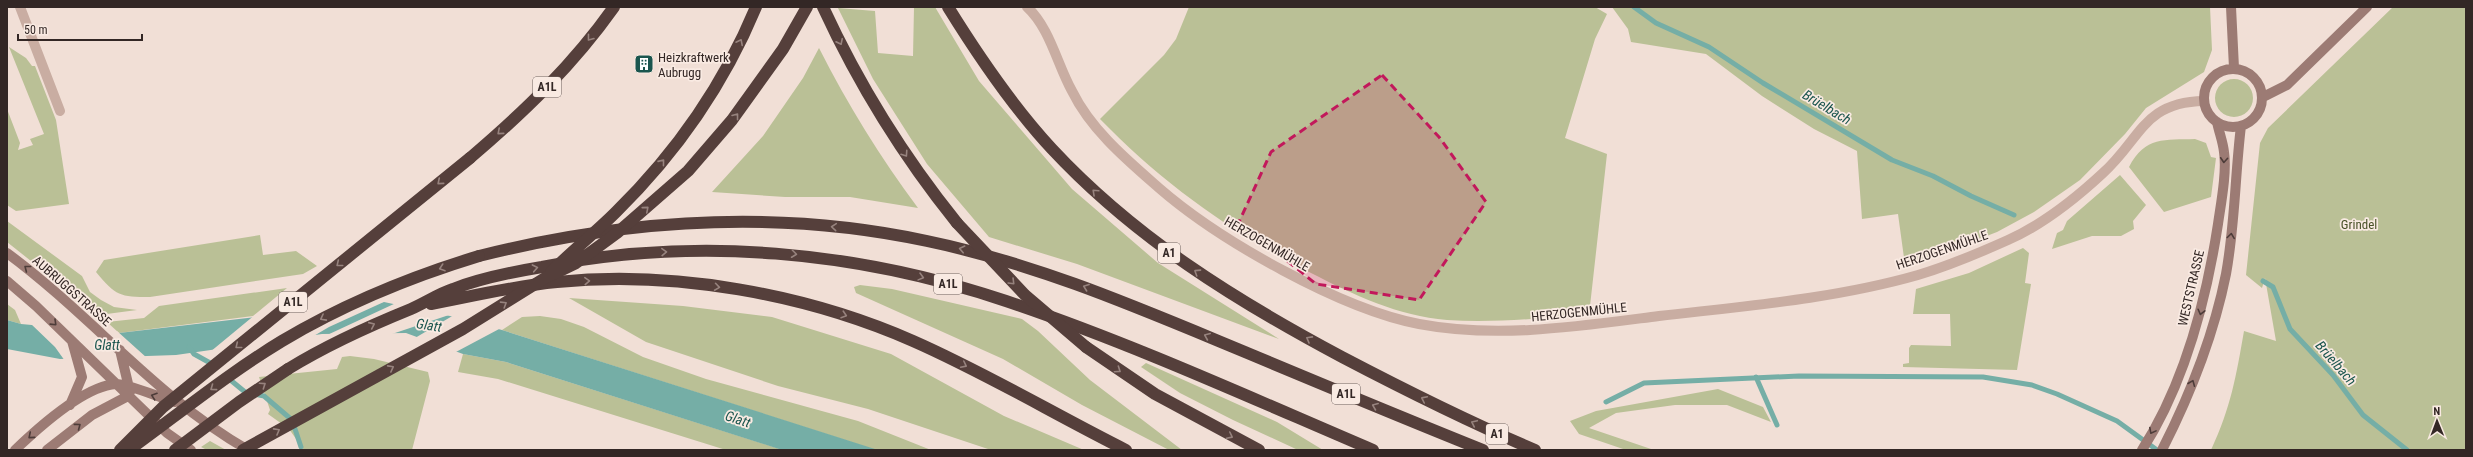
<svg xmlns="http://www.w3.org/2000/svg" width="2473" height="457" font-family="'Roboto Condensed',sans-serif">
	<rect width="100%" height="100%" fill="#f1dfd6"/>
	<!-- green -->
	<path fill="#bac096" d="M 914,7 L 935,7 L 979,81 L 1072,189 L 1158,263 L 1279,339 L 1077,264 L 989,237 L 927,164 L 873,79 L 838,8 L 875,11 L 878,53 L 913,56 Z
		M 1189,7 L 1595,7 L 1607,14 L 1595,39 L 1565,138 L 1607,154 L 1589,315 C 1542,318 1495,323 1447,320 C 1398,316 1354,295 1311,273 C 1232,233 1162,183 1100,119 L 1164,55 L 1176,39 Z
		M 1612,7 L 2210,7 L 2212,50 L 2204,72 L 2146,108 L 2125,134 L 2080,180 L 2034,212 L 1997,232 L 1922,261 L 1905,265 L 1898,214 L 1862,219 L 1857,151 L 1814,129 L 1762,96 L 1706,54 L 1631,42 L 1628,29 Z
		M 2393,7 L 2466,7 L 2466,450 L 2211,450 C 2231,407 2236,377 2244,331 L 2276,341 L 2265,278 L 2262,288 L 2246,275 L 2260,143 L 2268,128 Z
		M 9,47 L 26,58 L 32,66 L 35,66 L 56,120 L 69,204 L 16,211 L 7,205 L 7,109 L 20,143 L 18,150 L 33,145 L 30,139 L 44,134 Z
		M 819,48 C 848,105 880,157 918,208 L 850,197 L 785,197 L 712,192 L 763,136 L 803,78 Z
		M2215 98a19 19 0 1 1 38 0a19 19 0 1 1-38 0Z
		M 2195,139 L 2206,143 L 2211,157 L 2216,158 L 2211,197 L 2164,212 L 2129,167 C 2145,136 2165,140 2195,139 Z
		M 2120,175 L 2146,205 L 2133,221 L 2134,229 L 2121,236 L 2092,236 L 2052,249 L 2057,233 L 2063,230 L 2067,221 Z
		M 7,221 L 82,276 L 90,292 L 101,300 L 114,307 L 137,310 L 99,315 L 7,242 Z
		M 260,235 L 263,255 L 296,251 L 317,266 L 303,274 L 150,297 C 120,297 116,296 96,272 L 104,260 Z
		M 2023,248 L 2029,253 L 2025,283 L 2031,284 L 2017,370 L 1903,367 L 1903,364 L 1909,363 L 1909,348 L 1911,345 L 1951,346 L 1950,314 L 1913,314 L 1916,289 L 1969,273 Z
		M 860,285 L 892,289 L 1022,319 L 1038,331 L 1090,380 L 1182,450 L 1169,450 L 1082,405 L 1003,359 L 856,293 L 854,287 Z
		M 287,288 L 253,316 L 119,333 L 107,322 L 144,318 L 159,306 Z
		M 569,298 L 683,306 L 772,317 L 891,354 L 1004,416 L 1084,450 L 991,450 L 868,409 L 778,386 L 646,342 Z
		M 7,304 L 15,310 L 21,324 L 7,320 Z
		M 540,316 L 561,319 L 584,327 L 643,357 L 706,379 L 858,421 L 931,450 L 876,450 L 502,330 L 522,317 Z
		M 463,354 L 506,362 L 783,450 L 726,450 L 498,379 L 458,372 Z
		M 350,356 L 374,359 L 428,372 L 430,381 L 412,450 L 304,450 L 289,429 L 268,414 L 270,410 L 259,377 L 337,369 L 342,357 Z
		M 1146,363 L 1277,422 L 1323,450 L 1298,450 L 1233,420 L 1180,393 L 1141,367 Z
		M 1718,389 L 1763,407 L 1771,422 L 1727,405 L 1675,405 L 1616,413 L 1589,428 L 1654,450 L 1626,450 L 1579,434 L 1570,421 L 1596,411 Z
		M 210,441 L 226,450 L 207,450 L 201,447 Z"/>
	<!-- water -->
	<path fill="#75aea6" d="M 384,302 L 450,316 L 502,330 L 878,450 L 782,450 L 506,362 L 463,354 L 406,333 L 322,334 L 176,355 L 60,359 L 7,349 L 7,320 L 21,324 L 119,333 Z"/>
	<!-- pier -->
	<path fill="#f1dfd6" d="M 386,301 L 329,327 L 312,337 L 210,352 L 256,314 Z
		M 396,303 L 452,314 L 389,335 L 325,336 Z
		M 454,315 L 501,328 L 454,353 L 415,338 Z
		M 30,323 L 117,331 L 147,358 L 65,361 L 55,347 Z"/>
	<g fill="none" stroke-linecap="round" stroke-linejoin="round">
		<!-- stream -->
		<path stroke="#75aea6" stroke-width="5" d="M 1634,7 L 1656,23 L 1709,47 L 1763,83 L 1892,160 L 1933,176 L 1971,196 L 2014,215
			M 2263,281 L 2273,287 L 2290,329 L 2333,375 L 2363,415 L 2407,450
			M 189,347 L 194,354 L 212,364
			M 1756,377 L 1777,425
			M 228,378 L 245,392 L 264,396 L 292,420 L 301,447
			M 1606,402 L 1644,383 L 1799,376 L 1983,377 L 2032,385 L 2057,394 L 2117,421 L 2157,450"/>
		<!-- street -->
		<path stroke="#c9ada2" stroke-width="10" d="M 20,7 L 60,111
			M 1027,7 C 1050,28 1057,64 1072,91 C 1091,130 1127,160 1159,188 C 1220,241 1341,309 1419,324 C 1498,339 1581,326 1659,316 C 1745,306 1834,299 1918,275 C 1948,266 1979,253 2008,240 C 2042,225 2075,199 2103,173 C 2141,139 2143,102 2204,101"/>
		<!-- secondary -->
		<path stroke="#9c7b74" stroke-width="10" d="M 2231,7 L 2234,68
			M2204 98a29 29 0 1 1 58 0a29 29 0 1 1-58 0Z
			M 2263,97 L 2287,85 L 2367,7
			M 7,253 C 91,315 157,398 248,450
			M 7,281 L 36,306 L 167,433 L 191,450
			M 120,350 L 130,392
			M 70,405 L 82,377 L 72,341
			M 15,450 C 38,428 84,386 116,384 C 130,384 160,398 175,402
			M 47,450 L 92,415 L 128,396
			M 2142,450 C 2185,383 2206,302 2218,224 C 2221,203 2227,172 2224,152 C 2223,142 2219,132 2217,122
			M 2162,450 C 2190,395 2214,334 2226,274 C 2235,225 2235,175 2241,126"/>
		<!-- highway -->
		<path stroke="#553f3b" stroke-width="12" d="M 823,7 C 859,85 903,156 957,223
			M 948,7 C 979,57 1012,106 1052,149 C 1135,238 1235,300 1342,357 C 1405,390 1469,422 1535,450
			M 470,158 C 524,112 573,65 614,7
			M 479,256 C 627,219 778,209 927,241 C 1038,264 1141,309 1245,352 C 1324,385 1403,418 1483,450
			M 431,304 C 473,296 514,286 557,282 C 674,270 806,294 913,341 C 986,373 1054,414 1126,450
			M 1086,347 L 1155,394 L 1259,450
			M 288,369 C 327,345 369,326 411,309 C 425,303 438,294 453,289 C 481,278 512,272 542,267 C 697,236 856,251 1006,301 C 1131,343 1251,398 1373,450"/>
		<!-- highway-bridge -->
		<path stroke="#553f3b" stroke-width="12" d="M 957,223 L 1025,295 L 1086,347
			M 551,272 C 572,251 595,233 616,212 C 675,154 724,84 756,7
			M 120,450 L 163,407 L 470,158
			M 129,450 C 180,413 229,373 282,341 C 344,304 410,277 479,256
			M 175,450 L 239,402 L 288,369
			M 243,450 L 463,329 L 545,278 L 576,263 L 617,233 L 688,171 L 732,120 L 783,49 L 807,7"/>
	</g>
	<!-- one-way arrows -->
	<defs><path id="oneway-chevron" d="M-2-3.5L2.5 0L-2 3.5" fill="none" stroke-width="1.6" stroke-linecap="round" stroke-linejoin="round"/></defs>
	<g stroke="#97837e">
		<use href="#oneway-chevron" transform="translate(590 38) rotate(128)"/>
		<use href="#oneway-chevron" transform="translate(740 42) rotate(-63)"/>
		<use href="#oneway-chevron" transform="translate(840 42) rotate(64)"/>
		<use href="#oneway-chevron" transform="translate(736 116) rotate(-52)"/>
		<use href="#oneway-chevron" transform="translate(500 132) rotate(139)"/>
		<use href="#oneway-chevron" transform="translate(905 154) rotate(56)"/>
		<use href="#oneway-chevron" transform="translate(662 162) rotate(-51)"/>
		<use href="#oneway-chevron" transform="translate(440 182) rotate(140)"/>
		<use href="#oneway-chevron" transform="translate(1095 192) rotate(-137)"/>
		<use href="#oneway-chevron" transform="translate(646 209) rotate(-41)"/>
		<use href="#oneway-chevron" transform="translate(834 227) rotate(-175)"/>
		<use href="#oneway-chevron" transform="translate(962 249) rotate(-167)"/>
		<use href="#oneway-chevron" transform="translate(664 252) rotate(-2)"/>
		<use href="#oneway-chevron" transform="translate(794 254) rotate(7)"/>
		<use href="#oneway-chevron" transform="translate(339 264) rotate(141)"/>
		<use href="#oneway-chevron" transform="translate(442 268) rotate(161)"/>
		<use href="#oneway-chevron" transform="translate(535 268) rotate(-11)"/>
		<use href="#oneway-chevron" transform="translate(1197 272) rotate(-147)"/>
		<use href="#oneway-chevron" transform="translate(921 277) rotate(15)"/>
		<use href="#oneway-chevron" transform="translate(587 281) rotate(-3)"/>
		<use href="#oneway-chevron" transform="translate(1012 282) rotate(45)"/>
		<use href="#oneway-chevron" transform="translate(717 287) rotate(8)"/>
		<use href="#oneway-chevron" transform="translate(1086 287) rotate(-160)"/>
		<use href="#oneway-chevron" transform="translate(504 304) rotate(-32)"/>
		<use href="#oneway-chevron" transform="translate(844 315) rotate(18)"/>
		<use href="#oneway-chevron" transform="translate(323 318) rotate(152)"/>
		<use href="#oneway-chevron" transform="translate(372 325) rotate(-24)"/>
		<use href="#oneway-chevron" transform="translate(1207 336) rotate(-157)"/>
		<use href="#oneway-chevron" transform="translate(1309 339) rotate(-151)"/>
		<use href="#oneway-chevron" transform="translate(238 346) rotate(141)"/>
		<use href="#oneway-chevron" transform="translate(964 365) rotate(27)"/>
		<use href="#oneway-chevron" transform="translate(391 368) rotate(-28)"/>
		<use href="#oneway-chevron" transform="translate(1118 370) rotate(34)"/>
		<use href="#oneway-chevron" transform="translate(263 385) rotate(-34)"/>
		<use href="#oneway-chevron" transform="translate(213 388) rotate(144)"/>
		<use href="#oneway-chevron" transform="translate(1424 399) rotate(-154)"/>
		<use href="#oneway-chevron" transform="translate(1375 406) rotate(-158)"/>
		<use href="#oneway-chevron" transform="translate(1474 423) rotate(-155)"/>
		<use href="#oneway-chevron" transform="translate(277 431) rotate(-29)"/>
		<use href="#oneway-chevron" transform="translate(1230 436) rotate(27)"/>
	</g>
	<g stroke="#4d3c39">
		<use href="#oneway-chevron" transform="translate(2224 160) rotate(94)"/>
		<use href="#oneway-chevron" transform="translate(2231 236) rotate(-82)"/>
		<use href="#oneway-chevron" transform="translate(27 268) rotate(-142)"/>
		<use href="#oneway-chevron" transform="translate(2201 312) rotate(104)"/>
		<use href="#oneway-chevron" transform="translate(54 323) rotate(44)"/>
		<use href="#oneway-chevron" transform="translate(2192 383) rotate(-68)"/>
		<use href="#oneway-chevron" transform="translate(154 396) rotate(-161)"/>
		<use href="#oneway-chevron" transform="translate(78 426) rotate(-37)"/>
		<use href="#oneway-chevron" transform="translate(2152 431) rotate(118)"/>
		<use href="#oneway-chevron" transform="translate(31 436) rotate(140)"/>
	</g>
	<!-- marked area -->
	<path fill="#c2185b" fill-opacity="0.2" stroke="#c2185b" stroke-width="3" stroke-dasharray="8 5" stroke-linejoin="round" d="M 1382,75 L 1439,137 L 1486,202 L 1419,300 L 1316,284 L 1239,222 L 1271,152 Z"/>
	<!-- icons -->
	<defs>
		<g id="building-square" transform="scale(1)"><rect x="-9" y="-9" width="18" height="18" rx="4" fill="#1a554e" stroke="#f9eae2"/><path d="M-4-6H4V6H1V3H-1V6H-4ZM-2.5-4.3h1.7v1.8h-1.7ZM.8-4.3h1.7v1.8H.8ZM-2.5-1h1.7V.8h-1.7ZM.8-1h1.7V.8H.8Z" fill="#fff"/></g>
	</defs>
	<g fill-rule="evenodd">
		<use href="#building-square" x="644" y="64"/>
	</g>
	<g text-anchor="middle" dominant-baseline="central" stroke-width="3.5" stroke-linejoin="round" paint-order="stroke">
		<!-- shield labels -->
		<g fill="#f9eae2" stroke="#6e625e" stroke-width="1">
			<rect x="533" y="77" width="28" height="20" rx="3"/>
			<rect x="1158" y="243" width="22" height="20" rx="3"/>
			<rect x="934" y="274" width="28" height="20" rx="3"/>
			<rect x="279" y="292" width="28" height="20" rx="3"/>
			<rect x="1332" y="384" width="28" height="20" rx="3"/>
			<rect x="1486" y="424" width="22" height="20" rx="3"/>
		</g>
		<g font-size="12" font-weight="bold" fill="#332725">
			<text x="547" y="87">A1L</text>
			<text x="1169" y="253">A1</text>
			<text x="948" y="284">A1L</text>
			<text x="293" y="302">A1L</text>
			<text x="1346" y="394">A1L</text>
			<text x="1497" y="434">A1</text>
		</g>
		<!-- poi labels -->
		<g font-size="13" fill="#332725" stroke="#f9eae2" text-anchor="start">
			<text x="658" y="57">Heizkraftwerk<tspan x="658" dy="15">Aubrugg</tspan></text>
		</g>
		<!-- park labels -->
		<g font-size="13" fill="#4a5228" stroke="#f9eae2">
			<text x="2359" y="224">Grindel</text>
		</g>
		<!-- street labels -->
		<g font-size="13" fill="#332725" stroke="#f9eae2">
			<text transform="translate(1267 244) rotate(30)">HERZOGENMÜHLE</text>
			<text transform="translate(1942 250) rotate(-19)">HERZOGENMÜHLE</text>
			<text transform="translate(2191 288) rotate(-77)">WESTSTRASSE</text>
			<text transform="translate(72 291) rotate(41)">AUBRUGGSTRASSE</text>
			<text transform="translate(1579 312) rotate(-6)">HERZOGENMÜHLE</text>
		</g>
		<!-- water labels -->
		<g font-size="14" font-style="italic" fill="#1a554e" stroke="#f9eae2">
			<text transform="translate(1827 107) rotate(31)">Brüelbach</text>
			<text transform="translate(429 325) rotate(9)">Glatt</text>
			<text x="107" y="345">Glatt</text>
			<text transform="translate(2336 363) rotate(49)">Brüelbach</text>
			<text transform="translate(738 419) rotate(18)">Glatt</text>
		</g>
	</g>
	<!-- border -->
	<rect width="2473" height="457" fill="none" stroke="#332725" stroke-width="16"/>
	<!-- north arrow -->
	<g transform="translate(2437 421) rotate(359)" stroke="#f9eae2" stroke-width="3" paint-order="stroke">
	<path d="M0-3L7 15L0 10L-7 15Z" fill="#332725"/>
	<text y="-6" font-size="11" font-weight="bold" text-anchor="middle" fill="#332725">N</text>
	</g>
	<!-- scale -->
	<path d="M18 34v6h124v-6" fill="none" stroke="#332725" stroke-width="2"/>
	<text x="24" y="34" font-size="12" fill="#332725" stroke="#f9eae2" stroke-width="3" paint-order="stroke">50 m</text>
</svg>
